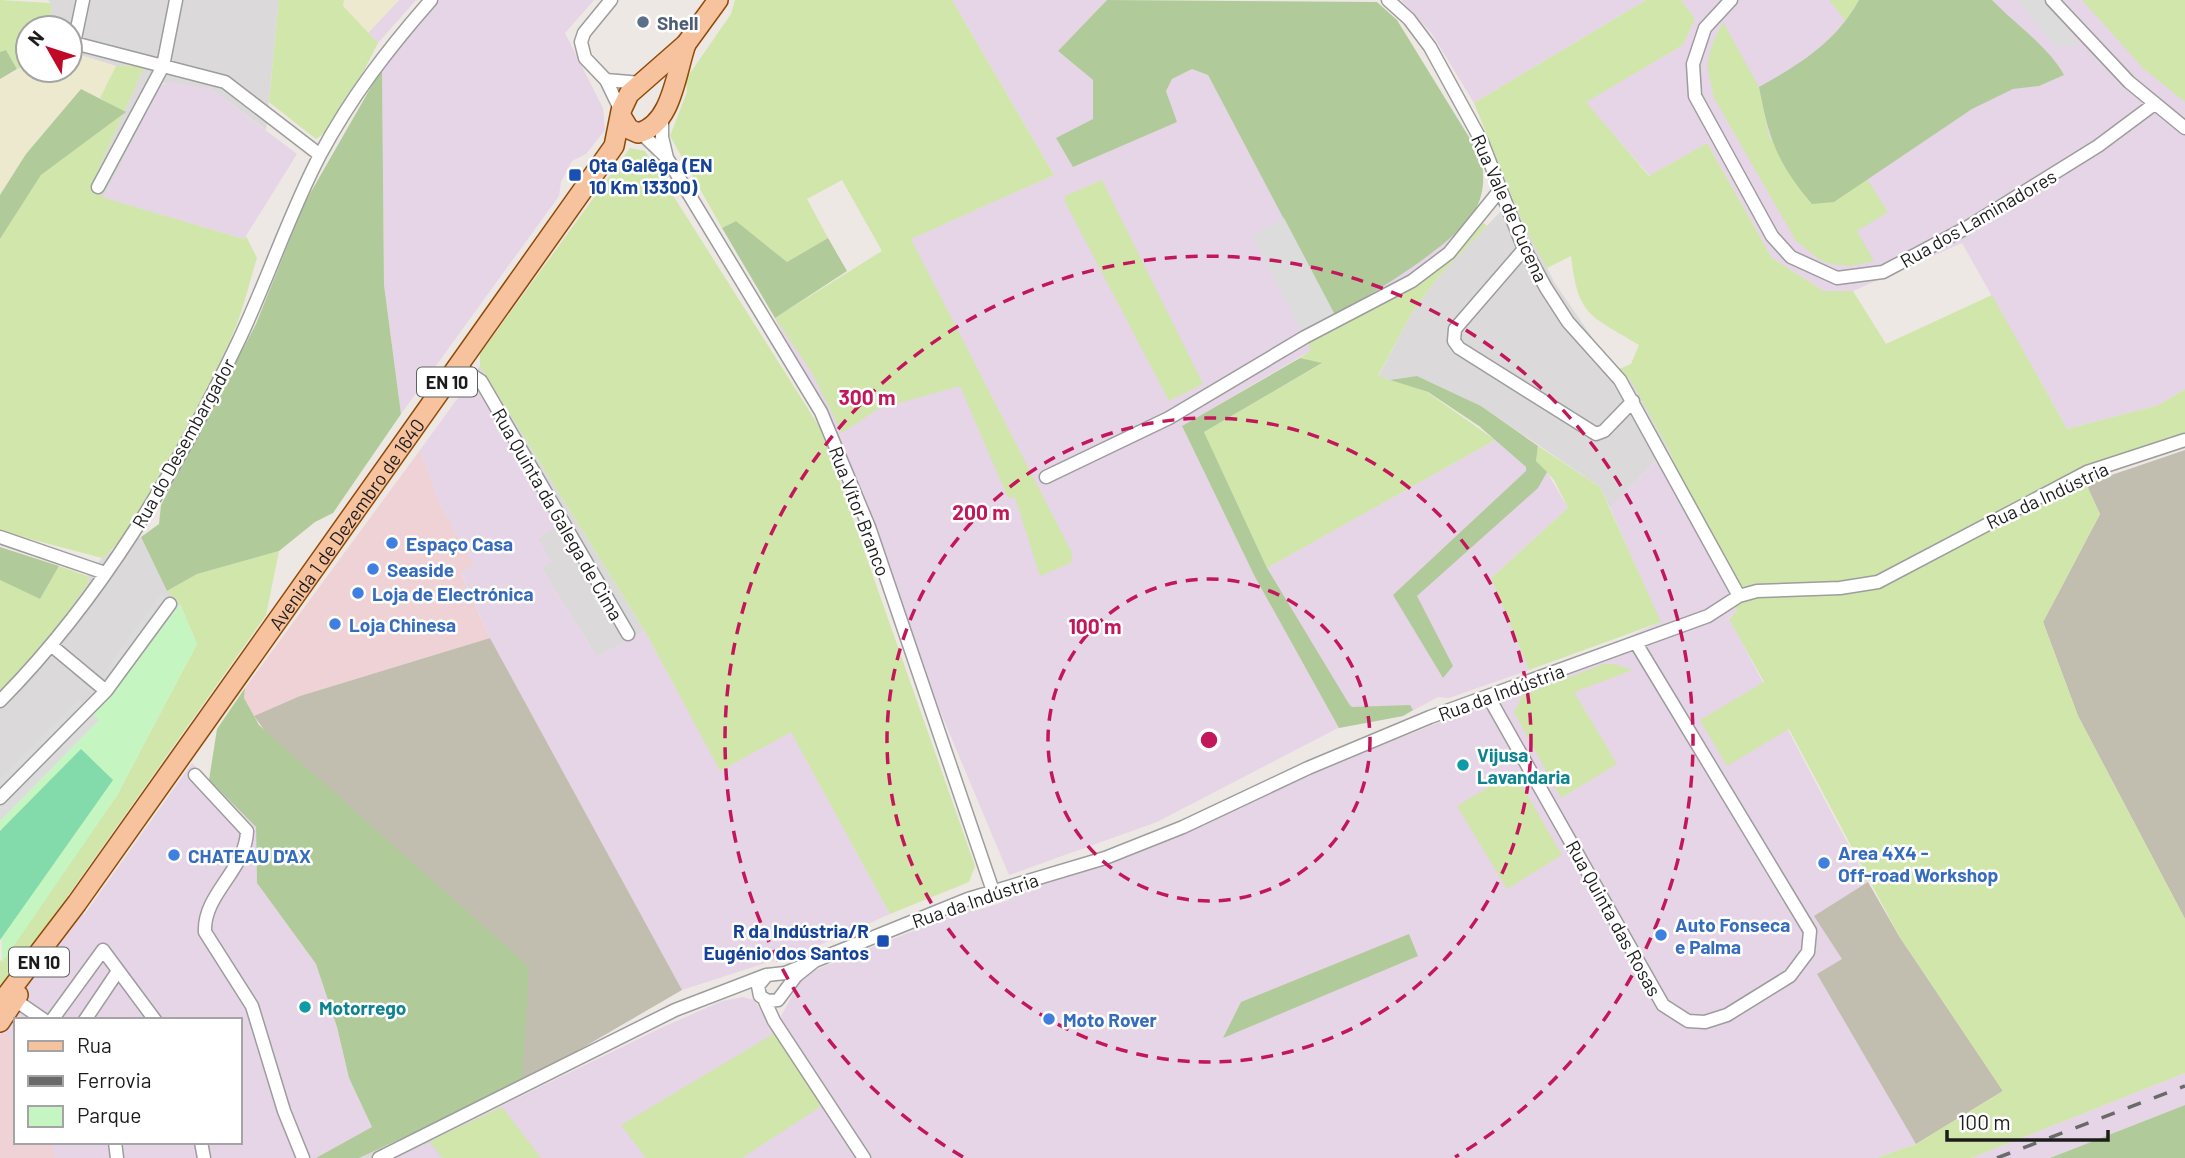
<svg xmlns="http://www.w3.org/2000/svg" width="2185" height="1158" font-family="Barlow,sans-serif">
	<rect width="100%" height="100%" fill="#ede8e3"/>
	<!-- residential -->
	<path fill="#dbd9da" d="M 48,0 L 279,0 L 266,130 L 211,89 L 163,83 L 104,198 L 90,188 L 145,65 L 116,66 L 70,52 L 70,28 L 50,28 L 51,3 Z
		M 1510,193 L 1554,282 L 1600,349 L 1630,379 L 1668,448 L 1610,508 L 1600,487 L 1481,406 L 1417,376 L 1390,380 L 1378,377 L 1411,314 L 1438,277 L 1502,210 Z
		M 480,366 L 645,631 L 597,657 L 541,568 L 538,538 L 559,525 L 467,391 L 460,395 Z
		M 141,537 L 167,591 L 180,604 L 115,692 L 0,807 L 0,692 L 46,644 L 89,582 L 87,576 L 102,558 L 118,546 Z
		M 425,1129 L 443,1158 L 359,1158 Z"/>
	<!-- commercial -->
	<path fill="#eed2d6" d="M 420,450 L 440,504 L 475,567 L 461,573 L 490,638 L 300,696 L 254,716 L 244,698 L 245,688 Z
		M 0,1029 L 16,1040 L 16,1142 L 53,1142 L 55,1158 L 0,1158 Z"/>
	<!-- industrial -->
	<path fill="#e6d5e6" d="M 399,0 L 416,0 L 378,43 L 368,33 Z
		M 439,0 L 594,0 L 565,33 L 603,108 L 605,130 L 586,154 L 572,161 L 561,182 L 559,196 L 401,414 L 384,285 L 382,68 Z
		M 952,0 L 1107,0 L 1058,51 L 1093,80 L 1093,119 L 1073,167 L 1176,122 L 1166,90 L 1172,79 L 1192,69 L 1208,75 L 1284,218 L 1393,278 L 1439,247 L 1474,212 L 1484,223 L 1422,283 L 1308,343 L 1312,350 L 1182,426 L 1254,575 L 1495,440 L 1526,467 L 1547,472 L 1568,508 L 1491,578 L 1529,670 L 1449,698 L 1438,697 L 1403,716 L 1338,728 L 1157,822 L 1009,875 L 775,318 L 883,251 L 1054,175 Z
		M 1401,0 L 1646,0 L 1474,103 L 1432,34 Z
		M 1681,0 L 2110,0 L 2185,95 L 2185,389 L 2159,405 L 2067,429 L 1962,243 L 1853,291 L 1824,291 L 1772,258 L 1707,143 L 1650,176 L 1585,102 L 1683,45 L 1695,19 Z
		M 170,82 L 211,89 L 297,154 L 244,239 L 104,198 L 160,86 Z
		M 467,391 L 486,397 L 559,525 L 538,538 L 552,562 L 541,568 L 597,657 L 645,631 L 720,770 L 791,731 L 890,914 L 815,947 L 682,990 L 490,638 L 461,572 L 474,566 L 440,504 L 420,450 L 460,395 Z
		M 1668,448 L 1737,611 L 1729,618 L 1868,882 L 1916,1144 L 1876,1158 L 443,1158 L 430,1141 L 661,1028 L 722,1001 L 743,997 L 754,1000 L 771,1025 L 778,1022 L 799,983 L 810,972 L 973,907 L 979,910 L 1009,900 L 1010,893 L 1473,709 L 1660,622 L 1610,508 Z
		M 192,763 L 256,827 L 257,883 L 316,964 L 337,1027 L 349,1078 L 382,1148 L 359,1158 L 55,1158 L 53,1142 L 240,1142 L 240,1020 L 16,1020 L 16,1040 L 0,1029 L 0,992 L 65,900 L 84,915 Z
		M 2185,1073 L 2185,1105 L 2050,1158 L 1971,1158 Z
		M 428,1143 L 440,1158 L 396,1158 Z"/>
	<!-- construction -->
	<path fill="#c1beaf" d="M 2185,450 L 2185,919 L 2078,716 L 2043,622 L 2100,514 L 2085,484 Z
		M 490,638 L 682,990 L 522,1083 L 254,716 L 300,696 Z
		M 1868,882 L 1899,936 L 2003,1091 L 1916,1144 L 1817,974 L 1842,959 L 1814,916 Z"/>
	<!-- farmland -->
	<path fill="#ece9ce" d="M 344,0 L 399,0 L 368,33 L 343,6 Z
		M 70,52 L 116,66 L 100,98 L 81,89 L 26,154 L 0,195 L 0,79 L 28,66 L 28,70 L 70,70 Z"/>
	<!-- grass -->
	<path fill="#d1e6aa" d="M 0,0 L 51,3 L 50,28 L 28,28 L 28,66 L 17,69 L 6,50 L 0,52 Z
		M 279,0 L 344,0 L 343,6 L 378,43 L 357,84 L 327,131 L 316,139 L 269,102 Z
		M 735,0 L 952,0 L 1054,175 L 911,239 L 1072,553 L 1071,563 L 1040,576 L 1015,497 L 1008,498 L 960,386 L 878,409 L 842,433 L 812,373 L 775,318 L 882,251 L 842,180 L 807,199 L 828,238 L 787,262 L 736,221 L 722,228 L 670,136 L 687,92 L 686,79 L 731,14 Z
		M 1646,0 L 1681,0 L 1695,19 L 1683,45 L 1586,102 L 1649,176 L 1707,143 L 1772,258 L 1824,291 L 1853,291 L 1886,344 L 1992,295 L 2067,429 L 2159,405 L 2185,389 L 2185,435 L 2080,470 L 2100,514 L 2043,622 L 2078,716 L 2185,919 L 2185,1073 L 1971,1158 L 1876,1158 L 1916,1144 L 2003,1091 L 1899,936 L 1789,729 L 1727,766 L 1700,720 L 1764,682 L 1729,619 L 1737,611 L 1668,448 L 1630,379 L 1619,369 L 1631,364 L 1639,345 C 1590,315 1578,317 1571,256 L 1547,268 L 1523,224 L 1474,103 Z
		M 1829,0 L 1859,0 L 1846,21 Z
		M 2082,0 L 2185,0 L 2185,102 L 2144,69 Z
		M 1723,22 L 1759,87 L 1769,137 L 1834,202 L 1867,179 L 1888,212 L 1857,231 L 1874,261 L 1851,266 L 1831,264 L 1820,260 L 1796,241 L 1714,98 L 1707,66 L 1712,44 Z
		M 145,65 L 90,188 L 105,198 L 244,239 L 246,236 L 257,258 C 250,280 245,302 237,324 C 222,362 131,544 102,558 L 0,531 L 0,239 L 41,175 L 125,113 L 100,98 L 116,66 Z
		M 630,148 L 645,151 L 822,431 L 975,866 L 969,882 L 890,914 L 791,732 L 720,771 L 645,631 L 480,366 L 480,354 Z
		M 1102,180 L 1203,384 L 1169,401 L 1065,202 L 1065,196 Z
		M 1484,223 L 1487,226 L 1438,277 L 1411,314 L 1378,376 L 1427,392 L 1495,440 L 1267,568 L 1204,432 L 1321,364 L 1300,358 L 1311,350 L 1308,343 L 1422,283 Z
		M 1538,446 L 1600,487 L 1661,622 L 1529,670 L 1491,578 L 1568,508 L 1554,480 L 1536,461 Z
		M 279,551 L 266,615 L 0,992 L 0,962 L 116,797 L 197,644 L 180,604 L 167,591 L 197,574 Z
		M 59,566 L 87,576 L 89,582 L 46,644 L 0,692 L 0,580 L 40,599 Z
		M 1604,664 L 1614,664 L 1633,670 L 1574,692 L 1617,764 L 1561,798 L 1514,712 L 1523,695 Z
		M 1514,772 L 1562,855 L 1507,889 L 1457,806 Z
		M 775,1033 L 823,1105 L 742,1158 L 646,1158 L 621,1125 Z
		M 502,1107 L 541,1158 L 443,1158 L 430,1141 Z"/>
	<!-- forest -->
	<path fill="#b0cb99" d="M 1107,0 L 1377,2 L 1397,20 L 1480,155 C 1485,173 1485,195 1474,212 C 1452,247 1372,293 1335,316 L 1208,75 L 1192,69 L 1172,79 L 1166,91 L 1177,122 L 1073,167 L 1056,138 L 1093,119 L 1093,80 L 1058,51 Z
		M 1859,0 L 1992,0 C 2015,24 2050,48 2064,75 L 2039,86 L 2013,89 L 1972,109 L 1834,202 L 1812,204 C 1777,163 1769,139 1759,87 C 1800,64 1836,42 1859,0 Z
		M 6,50 L 17,69 L 0,79 L 0,52 Z
		M 382,68 L 384,285 L 401,414 L 333,513 L 315,522 L 279,551 L 197,574 L 167,591 L 141,537 L 159,524 L 161,505 L 256,324 L 304,204 Z
		M 81,89 L 126,112 L 41,175 L 0,239 L 0,195 L 26,154 Z
		M 736,221 L 787,262 L 828,238 L 847,271 L 775,318 L 722,228 Z
		M 1300,358 L 1322,363 L 1204,432 L 1267,568 L 1349,704 L 1352,707 L 1410,705 L 1413,710 L 1403,716 L 1339,728 L 1254,575 L 1182,426 Z
		M 1417,376 L 1481,406 L 1538,446 L 1536,461 L 1547,472 L 1538,488 L 1417,596 L 1453,666 L 1443,678 L 1393,595 L 1526,471 L 1526,467 L 1479,426 L 1428,392 L 1390,380 Z
		M 0,547 L 59,566 L 40,599 L 0,580 Z
		M 245,688 L 244,698 L 259,725 L 529,967 L 522,1083 L 359,1158 L 316,1158 L 372,1127 L 349,1078 L 337,1027 L 316,964 L 257,883 L 256,827 L 209,780 L 217,729 Z
		M 1409,934 L 1418,956 L 1223,1038 L 1241,1002 Z
		M 2185,1105 L 2185,1158 L 2050,1158 Z"/>
	<!-- park -->
	<path fill="#c5f6c1" d="M 180,604 L 197,644 L 116,797 L 2,963 L 0,821 L 98,721 L 93,715 L 115,691 Z"/>
	<!-- pitch -->
	<path fill="#83daaa" d="M 81,749 L 113,780 L 0,940 L 0,831 Z"/>
	<!-- parking -->
	<path fill="#dcdcdc" d="M 2017,0 L 2045,0 L 2080,45 L 2055,47 Z
		M 1284,218 L 1334,313 L 1301,331 L 1252,236 Z
		M 161,593 L 169,599 L 113,674 L 106,669 Z
		M 79,699 L 85,705 L 0,791 L 0,779 Z
		M 93,715 L 99,720 L 0,821 L 0,807 Z"/>
	<g fill="none" stroke-linecap="round" stroke-linejoin="round">
		<!-- minor casing -->
		<g stroke="#9d9d9d" stroke-width="15">
			<path id="minor" d="M 83,0 L 74,43 L 225,82 L 320,155
				M 611,0 L 584,33 L 581,42 L 585,58 L 606,80 L 621,111
				M 1388,0 L 1409,19 L 1430,47 L 1482,142 L 1522,244 L 1546,288 L 1568,322 L 1620,380 L 1739,596
				M 1731,0 L 1705,28 L 1693,64 L 1695,96 L 1772,236 L 1791,257 L 1837,278 L 1883,272 L 1966,228 L 2098,146 L 2153,105
				M 2052,0 L 2129,82 L 2185,128
				M 606,80 L 641,83
				M 662,115 L 662,137 L 667,158
				M 641,133 L 667,158 L 821,412 L 869,527 L 993,891
				M 98,187 L 163,66 L 176,0
				M 1525,248 L 1455,329 L 1454,341 L 1459,348 L 1596,434 L 1604,431 L 1633,401
				M 458,366 L 481,381 L 628,634
				M 1046,477 L 1169,418 L 1305,337 L 1412,281 L 1449,253 L 1500,190
				M 0,537 L 105,573
				M 106,691 L 170,604
				M 1488,696 L 1663,1005 L 1688,1021 L 1705,1022 L 1727,1015 L 1790,976 L 1808,952 L 1810,931 L 1636,643
				M 0,701 C 102,598 177,470 239,340 C 268,279 289,214 320,155 C 351,97 388,49 431,0
				M 195,775 L 247,831 C 246,870 203,894 205,932 L 252,1006 L 284,1111 L 303,1158
				M 0,798 L 106,691 L 52,646
				M 816,960 L 796,976 L 778,1000 L 768,1001 L 760,996 L 758,986 L 767,975 L 785,973 L 968,899 L 1105,858 L 1183,827 L 1308,768 L 1430,717 L 1708,616 L 1739,596 L 1757,591 L 1840,588 L 1878,582 L 2087,472 L 2185,440
				M 764,999 L 774,1021 L 864,1158
				M 15,1000 L 44,1020
				M 52,1020 L 103,950 L 155,1020
				M 85,1020 L 118,971
				M 115,1142 L 117,1158
				M 201,1142 L 204,1158
				M 379,1158 L 675,1010 L 766,975"/>
		</g>
		<!-- primary casing -->
		<g stroke="#8e4b07" stroke-width="22">
			<g id="primary">
				<path d="M 621,116 L 629,129 L 638,133 C 672,125 676,72 686,44"/>
				<path id="s1" d="M 0,1004 L 77,903 L 614,146 L 621,111 L 629,94 L 686,44 L 718,0"/>
				<path d="M 0,1022 L 18,995"/>
			</g>
		</g>
		<!-- minor -->
		<use href="#minor" stroke="#fff" stroke-width="12"/>
		<!-- primary -->
		<use href="#primary" stroke="#f7c29e" stroke-width="19"/>
		<!-- rail -->
		<path stroke="#6a6a6a" stroke-width="3.5" stroke-dasharray="14 14" stroke-linecap="butt" d="M 1997,1158 L 2185,1086"/>
	</g>
	<!-- distance rings -->
	<g fill="none" stroke="#c2185b" stroke-width="3.5" stroke-dasharray="12 9">
		<circle cx="1209" cy="740" r="161"/>
		<circle cx="1209" cy="740" r="322"/>
		<path d="M963 1157A484 484 0 1 1 1455 1157"/>
	</g>
	<!-- markers -->
	<circle fill="#5c6f8a" stroke="#fff" stroke-width="2.5" cx="643" cy="22" r="7"/>
	<g fill="#1a4fb4" stroke="#fff" stroke-width="2.5">
		<rect x="568" y="168" width="14" height="14" rx="3.5"/>
		<rect x="876" y="934" width="14" height="14" rx="3.5"/>
	</g>
	<g fill="#3f7fe0" stroke="#fff" stroke-width="2.5">
		<circle cx="392" cy="543" r="7"/>
		<circle cx="373" cy="569" r="7"/>
		<circle cx="358" cy="593" r="7"/>
		<circle cx="335" cy="624" r="7"/>
		<circle cx="174" cy="855" r="7"/>
		<circle cx="1824" cy="863" r="7"/>
		<circle cx="1661" cy="935" r="7"/>
		<circle cx="1049" cy="1019" r="7"/>
	</g>
	<g fill="#0f9aa8" stroke="#fff" stroke-width="2.5">
		<circle cx="1463" cy="765" r="7"/>
		<circle cx="305" cy="1007" r="7"/>
	</g>
	<g text-anchor="middle" dominant-baseline="central" stroke-width="5" stroke-linejoin="round" paint-order="stroke">
		<!-- shield labels -->
		<g fill="#fff" stroke="#606060" stroke-width="2">
			<rect x="417" y="367.5" width="60" height="29" rx="5"/>
			<rect x="9" y="947.5" width="60" height="29" rx="5"/>
		</g>
		<g font-size="18" font-weight="bold" fill="#1c1c1c">
			<text x="447" y="382">EN 10</text>
			<text x="39" y="962">EN 10</text>
		</g>
		<!-- service labels -->
		<g font-size="19" font-weight="bold" fill="#4e5e75" stroke="#fff" text-anchor="start">
			<text x="657" y="22">Shell</text>
		</g>
		<!-- transit labels -->
		<g font-size="19" font-weight="bold" fill="#164399" stroke="#fff" text-anchor="start">
			<text x="589" y="164">Qta Galêga (EN<tspan x="589" dy="22">10 Km 13300)</tspan></text>
			<text x="869" y="930" text-anchor="end">R da Indústria/R<tspan x="869" dy="22">Eugénio dos Santos</tspan></text>
		</g>
		<!-- street labels -->
		<g font-size="19" fill="#1c1c1c" stroke="#fff">
			<text transform="translate(1510 208) rotate(66)">Rua Vale de Cucena</text>
			<text transform="translate(1978 218) rotate(-30)">Rua dos Laminadores</text>
			<text transform="translate(183 443) rotate(-61)">Rua do Desembargador</text>
			<text transform="translate(2047 495) rotate(-25)">Rua da Indústria</text>
			<text transform="translate(860 511) rotate(69)">Rua Vítor Branco</text>
			<text transform="translate(558 514) rotate(60)">Rua Quinta da Galega de Cima</text>
			<text stroke="none"><textPath href="#s1" startOffset="592">Avenida 1 de Dezembro de 1640</textPath></text>
			<text transform="translate(1501 692) rotate(-20)">Rua da Indústria</text>
			<text transform="translate(975 900) rotate(-19)">Rua da Indústria</text>
			<text transform="translate(1614 918) rotate(61)">Rua Quinta das Rosas</text>
		</g>
		<!-- shop labels -->
		<g font-size="19" font-weight="bold" fill="#366cbe" stroke="#fff" text-anchor="start">
			<text x="406" y="543">Espaço Casa</text>
			<text x="387" y="569">Seaside</text>
			<text x="372" y="593">Loja de Electrónica</text>
			<text x="349" y="624">Loja Chinesa</text>
			<text x="1838" y="852">Area 4X4 -<tspan x="1838" dy="22">Off-road Workshop</tspan></text>
			<text x="188" y="855">CHATEAU D'AX</text>
			<text x="1675" y="924">Auto Fonseca<tspan x="1675" dy="22">e Palma</tspan></text>
			<text x="1063" y="1019">Moto Rover</text>
		</g>
		<!-- culture labels -->
		<g font-size="19" font-weight="bold" fill="#0d838f" stroke="#fff" text-anchor="start">
			<text x="1477" y="754">Vijusa<tspan x="1477" dy="22">Lavandaria</tspan></text>
			<text x="319" y="1007">Motorrego</text>
		</g>
	</g>
	<circle cx="1209" cy="740" r="10" fill="#c2185b" stroke="#fff" stroke-width="3.5"/>
	<g font-size="21" text-anchor="middle" font-weight="bold" fill="#c2185b" stroke="#fff" stroke-width="5" stroke-linejoin="round" paint-order="stroke">
		<text x="867" y="405">300 m</text>
		<text x="981" y="520">200 m</text>
		<text x="1095" y="634">100 m</text>
	</g>
	<!-- legend -->
	<rect x="14" y="1018" width="228" height="126" fill="#ffffff" stroke="#a4a4a4" stroke-width="2"/>
	<rect x="28" y="1041" width="35" height="10" fill="#f7c29e" stroke="#a4a4a4" stroke-width="2"/>
	<text x="77" y="1053" font-size="21" fill="#1c1c1c">Rua</text>
	<rect x="28" y="1076" width="35" height="10" fill="#6a6a6a" stroke="#a4a4a4" stroke-width="2"/>
	<text x="77" y="1088" font-size="21" fill="#1c1c1c">Ferrovia</text>
	<rect x="28" y="1106" width="35" height="21" fill="#c5f6c1" stroke="#a4a4a4" stroke-width="2"/>
	<text x="77" y="1123" font-size="21" fill="#1c1c1c">Parque</text>
	<!-- north arrow -->
	<g transform="translate(49 49) rotate(309)"><circle r="33" fill="#ffffff" stroke="#a4a4a4" stroke-width="2"/>
	<path d="M0-5L12 26L0 18L-12 26Z" fill="#c00927"/>
	<text y="-10" font-size="19" font-weight="bold" text-anchor="middle" fill="#1c1c1c">N</text>
	</g>
	<!-- scale -->
	<path d="M1947 1130v10h161v-10" fill="none" stroke="#1c1c1c" stroke-width="3.5"/>
	<text x="1958" y="1130" font-size="21" fill="#1c1c1c" stroke="#ffffff" stroke-width="5" paint-order="stroke">100 m</text>
</svg>
